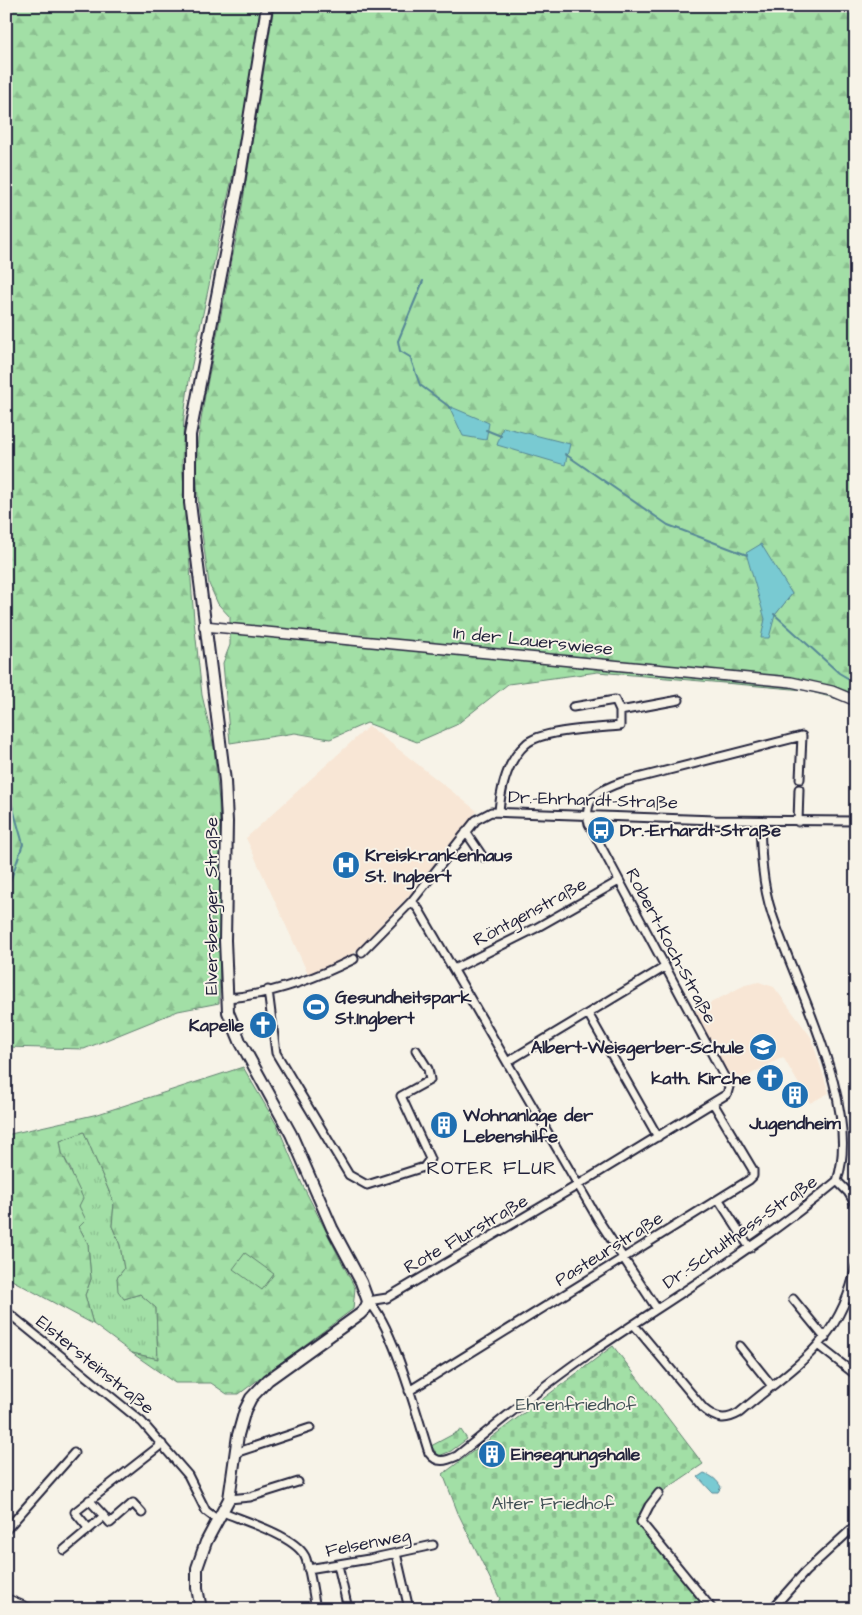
<svg xmlns="http://www.w3.org/2000/svg" width="862" height="1615" font-family="'Architects Daughter',sans-serif">
	<defs>
		<pattern id="grass-tufts" width="24" height="20" patternUnits="userSpaceOnUse" patternTransform="scale(1.25)"><rect width="24" height="20" fill="#a2dfa6"/><path d="M3 7l-1-3M5 7V3M7 7l1-3M15 17l-1-3M17 17v-4M19 17l1-3" fill="none" stroke="#8bbf90"/></pattern>
		<pattern id="forest-firs" width="22" height="20" patternUnits="userSpaceOnUse" patternTransform="scale(1.25)"><rect width="22" height="20" fill="#a2dfa6"/><path d="M5 1l3.5 6h-7zM16 11l3.5 6h-7z" fill="#8bbf90"/></pattern>
		<pattern id="cemetery-stones" width="16" height="16" patternUnits="userSpaceOnUse" patternTransform="scale(1.25)"><rect width="16" height="16" fill="#a2dfa6"/><path d="M2 7V4a2 2 0 0 1 4 0v3zM10 15v-3a2 2 0 0 1 4 0v3z" fill="#8bbf90"/></pattern>
	</defs>
	<rect width="100%" height="100%" fill="#f7f3e8"/>
	<filter id="ink" filterUnits="userSpaceOnUse"><feTurbulence type="fractalNoise" baseFrequency=".02" numOctaves="2"/><feDisplacementMap in="SourceGraphic" scale="10" xChannelSelector="R" yChannelSelector="G"/><feConvolveMatrix kernelMatrix="1 2 1 2 8 2 1 2 1" color-interpolation-filters="sRGB"/></filter>
	<g filter="url(#ink)">
		<!-- built -->
		<path fill="#f8e6d5" d="M 369,726 L 477,811 L 411,893 L 352,955 L 309,976 L 246,838 Z
			M 759,982 L 774,987 L 811,1037 L 829,1093 L 810,1103 L 783,1057 L 733,1084 L 693,1012 L 745,985 Z"/>
		<!-- grass -->
		<path fill="url(#grass-tufts)" stroke="#628070" d="M 84,1132 L 114,1203 L 112,1226 L 120,1245 L 124,1269 L 117,1278 L 124,1299 L 140,1294 L 156,1308 L 158,1359 L 132,1353 L 93,1324 L 85,1295 L 91,1279 L 88,1244 L 79,1227 L 79,1205 L 71,1170 L 62,1153 L 60,1141 Z"/>
		<!-- forest -->
		<path fill="url(#forest-firs)" stroke="#628070" fill-rule="evenodd" d="M 6,6 L 261,6 L 240,141 L 190,374 L 184,416 L 182,462 L 194,620 L 202,695 L 214,747 L 219,802 L 221,862 L 219,1003 L 178,1011 L 84,1049 L 6,1047 Z
			M 274,6 L 856,6 L 856,695 L 845,701 L 804,690 L 598,672 L 508,684 L 456,725 L 417,742 L 367,723 L 330,739 L 295,733 L 230,743 L 223,663 L 230,645 L 230,617 L 218,604 L 209,584 L 199,511 L 196,469 L 198,439 L 205,395 L 240,219 ZM 792,594 L 775,615 L 762,638 L 765,619 Z
			M 243,1067 L 278,1127 L 302,1184 L 355,1288 L 353,1309 L 239,1394 L 227,1394 L 211,1383 L 175,1383 L 132,1353 L 158,1359 L 156,1308 L 140,1294 L 124,1299 L 118,1291 L 117,1278 L 124,1269 L 120,1245 L 112,1226 L 114,1203 L 84,1132 L 60,1141 L 62,1153 L 83,1198 L 79,1206 L 86,1220 L 79,1227 L 88,1244 L 91,1279 L 85,1295 L 93,1324 L 10,1279 L 6,1281 L 6,1135 L 98,1114 Z"/>
		<!-- cemetery -->
		<path fill="url(#cemetery-stones)" stroke="#628070" d="M 613,1346 L 703,1464 L 656,1496 L 640,1522 L 708,1609 L 493,1609 L 500,1599 L 458,1513 L 443,1474 Z
			M 461,1430 L 467,1439 L 451,1451 L 439,1456 L 431,1446 Z"/>
		<!-- pitch -->
		<path fill="#a2dfa6" stroke="#628070" d="M 245,1253 L 274,1274 L 262,1290 L 233,1269 Z"/>
		<!-- water -->
		<path fill="#79cad2" stroke="#568796" d="M 449,406 L 489,423 L 486,440 L 463,436 Z
			M 503,427 L 570,444 L 565,465 L 497,445 Z
			M 761,544 L 792,594 L 775,615 L 769,638 L 761,638 L 765,619 L 746,553 Z
			M 704,1473 C 712,1476 717,1480 721,1487 L 718,1492 L 712,1492 L 698,1477 Z"/>
		<g fill="none" stroke-linecap="round" stroke-linejoin="round">
			<!-- stream -->
			<path stroke="#568796" stroke-width="2" d="M 423,281 L 398,341 L 400,351 L 410,357 L 420,385 L 451,408
				M 486,430 L 501,436
				M 565,454 L 668,525 L 747,555
				M 774,614 L 839,673 L 856,683
				M 6,784 L 23,844 L 6,893"/>
			<!-- minor casing -->
			<g stroke="#22223b" stroke-width="11">
				<path id="minor" d="M 620,711 L 679,700
					M 499,811 C 501,788 508,760 526,744 C 541,730 599,728 620,726 L 620,711 L 615,700 L 573,707
					M 798,822 L 799,789
					M 466,832 L 483,857
					M 412,901 L 419,910 L 599,1221 L 657,1309
					M 362,952 L 412,901 L 476,820 L 491,812 L 715,820 L 856,821
					M 454,969 L 536,928 L 619,881
					M 268,990 L 276,1053 L 349,1175 L 367,1185 L 424,1167 L 430,1159 L 401,1096 L 430,1080 L 428,1069 L 416,1050
					M 227,998 C 270,995 316,978 354,959
					M 589,1015 L 658,1137
					M 507,1062 L 665,967
					M 837,1181 L 848,1192 L 856,1205
					M 719,1200 L 750,1248
					M 848,1297 L 856,1301
					M 793,1299 L 825,1338
					M 368,1301 C 392,1322 418,1419 429,1453 C 437,1464 446,1461 457,1456 C 499,1422 541,1387 586,1356 C 670,1299 758,1247 837,1181 C 862,1107 796,987 772,914 C 762,884 761,852 760,821
					M 368,1301 L 387,1298 L 578,1185 L 727,1094 L 729,1087 L 726,1080 L 589,824 C 582,798 601,789 622,782 L 802,736 L 800,779
					M 6,1311 L 142,1422 L 188,1475 L 206,1511 L 218,1520
					M 634,1325 L 704,1409 C 716,1419 725,1421 739,1413 C 795,1365 840,1344 856,1266
					M 740,1346 L 772,1386
					M 819,1346 L 856,1375
					M 409,1391 L 749,1180 L 753,1176 L 753,1170 L 713,1103
					M 235,1453 L 310,1428
					M 659,1493 L 649,1506 L 641,1522 L 712,1609
					M 229,1499 L 250,1497 L 298,1482
					M 223,1512 C 244,1521 299,1537 306,1559 C 311,1575 313,1593 316,1609
					M 104,1516 L 110,1523 L 133,1503 L 142,1513
					M 89,1529 L 104,1516 L 89,1500
					M 6,1530 L 74,1453
					M 64,1550 L 89,1529 L 75,1512 L 162,1444
					M 396,1553 L 409,1609
					M 338,1565 L 348,1609
					M 308,1569 L 369,1559 L 433,1545
					M 772,1609 L 805,1572 L 856,1525"/>
			</g>
			<!-- tertiary casing -->
			<g stroke="#22223b" stroke-width="12">
				<path id="tertiary" d="M 204,626 L 791,682 L 832,691 L 856,701
					M 6,1599 L 30,1609"/>
			</g>
			<!-- secondary casing -->
			<g stroke="#22223b" stroke-width="14">
				<path id="secondary" d="M 201,1609 L 197,1588 L 197,1568 L 206,1542 L 229,1499 L 238,1435 L 245,1410 L 251,1398 L 268,1380 L 360,1314 L 366,1308 L 368,1301 L 361,1282 L 332,1228 L 291,1134 L 240,1041 L 228,1012 L 225,940 L 227,822 L 225,781 L 190,503 L 190,435 L 239,182 L 267,6"/>
			</g>
			<!-- minor -->
			<use href="#minor" stroke="#f7f3e8" stroke-width="7"/>
			<!-- tertiary -->
			<use href="#tertiary" stroke="#f7f3e8" stroke-width="9"/>
			<!-- secondary -->
			<use href="#secondary" stroke="#f7f3e8" stroke-width="10"/>
		</g>
	</g>
	<!-- icons -->
	<defs>
		<g id="bus-disc" transform="scale(1.4375)"><circle r="9.5" fill="#1f6fb2" stroke="#f7f3e8"/><path d="M-5-6H5V4H4V6H2V4H-2V6H-4V4H-5ZM-3.5-4V0h7V-4ZM-3.5 1.2v1.5H-2V1.2ZM2 1.2v1.5H3.5V1.2Z" fill="#fff"/></g>
		<g id="hospital-disc" transform="scale(1.4375)"><circle r="9.5" fill="#1f6fb2" stroke="#f7f3e8"/><path d="M-5-5h3v3.5h4V-5h3V5h-3V1.5h-4V5h-3Z" fill="#fff"/></g>
		<g id="stadium-disc" transform="scale(1.4375)"><circle r="9.5" fill="#1f6fb2" stroke="#f7f3e8"/><path d="M0-5a6.5 5 0 1 0 0 10a6.5 5 0 1 0 0-10ZM-3.5-1.8h7v3.6h-7Z" fill="#fff"/></g>
		<g id="church-disc" transform="scale(1.4375)"><circle r="9.5" fill="#1f6fb2" stroke="#f7f3e8"/><path d="M-1.2-6h2.4v3.5h3.3v2.4h-3.3V6h-2.4V-.1h-3.3v-2.4h3.3Z" fill="#fff"/></g>
		<g id="school-disc" transform="scale(1.4375)"><circle r="9.5" fill="#1f6fb2" stroke="#f7f3e8"/><path d="M0-5L7-2L0 1L-7-2ZM-4 1L0 2.5L4 1V4Q0 6-4 4Z" fill="#fff"/></g>
		<g id="building-disc" transform="scale(1.4375)"><circle r="9.5" fill="#1f6fb2" stroke="#f7f3e8"/><path d="M-4-6H4V6H1V3H-1V6H-4ZM-2.5-4.3h1.7v1.8h-1.7ZM.8-4.3h1.7v1.8H.8ZM-2.5-1h1.7V.8h-1.7ZM.8-1h1.7V.8H.8Z" fill="#fff"/></g>
	</defs>
	<g fill-rule="evenodd">
		<use href="#bus-disc" x="601" y="830"/>
		<use href="#hospital-disc" x="346" y="865"/>
		<use href="#stadium-disc" x="316" y="1007"/>
		<use href="#church-disc" x="263" y="1025"/>
		<use href="#school-disc" x="763" y="1047"/>
		<use href="#church-disc" x="770" y="1078"/>
		<use href="#building-disc" x="795" y="1095"/>
		<use href="#building-disc" x="444" y="1125"/>
		<use href="#building-disc" x="492" y="1454"/>
	</g>
	<g text-anchor="middle" dominant-baseline="central" stroke-width="4" stroke-linejoin="round" paint-order="stroke">
		<!-- street labels -->
		<g font-size="18" fill="#22223b" stroke="#f7f3e8">
			<text transform="translate(533 641) rotate(6)">In der Lauerswiese</text>
			<text transform="translate(593 800) rotate(2)">Dr.-Ehrhardt-Straße</text>
			<text transform="translate(211 906) rotate(-90)">Elversberger Straße</text>
			<text transform="translate(530 912) rotate(-28)">Röntgenstraße</text>
			<text transform="translate(671 946) rotate(62)">Robert-Koch-Straße</text>
			<text transform="translate(740 1232) rotate(-35)">Dr.-Schulthess-Straße</text>
			<text transform="translate(466 1234) rotate(-30)">Rote Flurstraße</text>
			<text transform="translate(609 1249) rotate(-32)">Pasteurstraße</text>
			<text transform="translate(95 1365) rotate(39)">Elstersteinstraße</text>
			<text transform="translate(368 1543) rotate(-11)">Felsenweg</text>
		</g>
		<!-- poi labels -->
		<g font-size="18" font-weight="bold" fill="#22223b" stroke="#f7f3e8" text-anchor="start">
			<text x="620" y="830">Dr.-Erhardt-Straße</text>
			<text x="365" y="855">Kreiskrankenhaus<tspan x="365" dy="21">St. Ingbert</tspan></text>
			<text x="335" y="997">Gesundheitspark<tspan x="335" dy="21">St.Ingbert</tspan></text>
			<text x="244" y="1025" text-anchor="end">Kapelle</text>
			<text x="744" y="1047" text-anchor="end">Albert-Weisgerber-Schule</text>
			<text x="751" y="1078" text-anchor="end">kath. Kirche</text>
			<text x="463" y="1115">Wohnanlage der<tspan x="463" dy="21">Lebenshilfe</tspan></text>
			<text x="795" y="1123" text-anchor="middle">Jugendheim</text>
			<text x="511" y="1454">Einsegnungshalle</text>
		</g>
		<!-- park labels -->
		<g font-size="18" fill="#425156" stroke="#f7f3e8">
			<text x="576" y="1404">Ehrenfriedhof</text>
			<text x="553" y="1503">Alter Friedhof</text>
		</g>
		<!-- neighbourhood labels -->
		<g font-size="19" letter-spacing="1" fill="#22223b" stroke="#f7f3e8">
			<text x="492" y="1168">ROTER FLUR</text>
		</g>
	</g>
	<!-- margin -->
	<rect width="862" height="1615" fill="none" stroke="#f7f3e8" stroke-width="25"/>
	<rect x="12" y="12" width="837" height="1590" fill="none" stroke="#22223b" stroke-width="2" filter="url(#ink)"/>
</svg>
